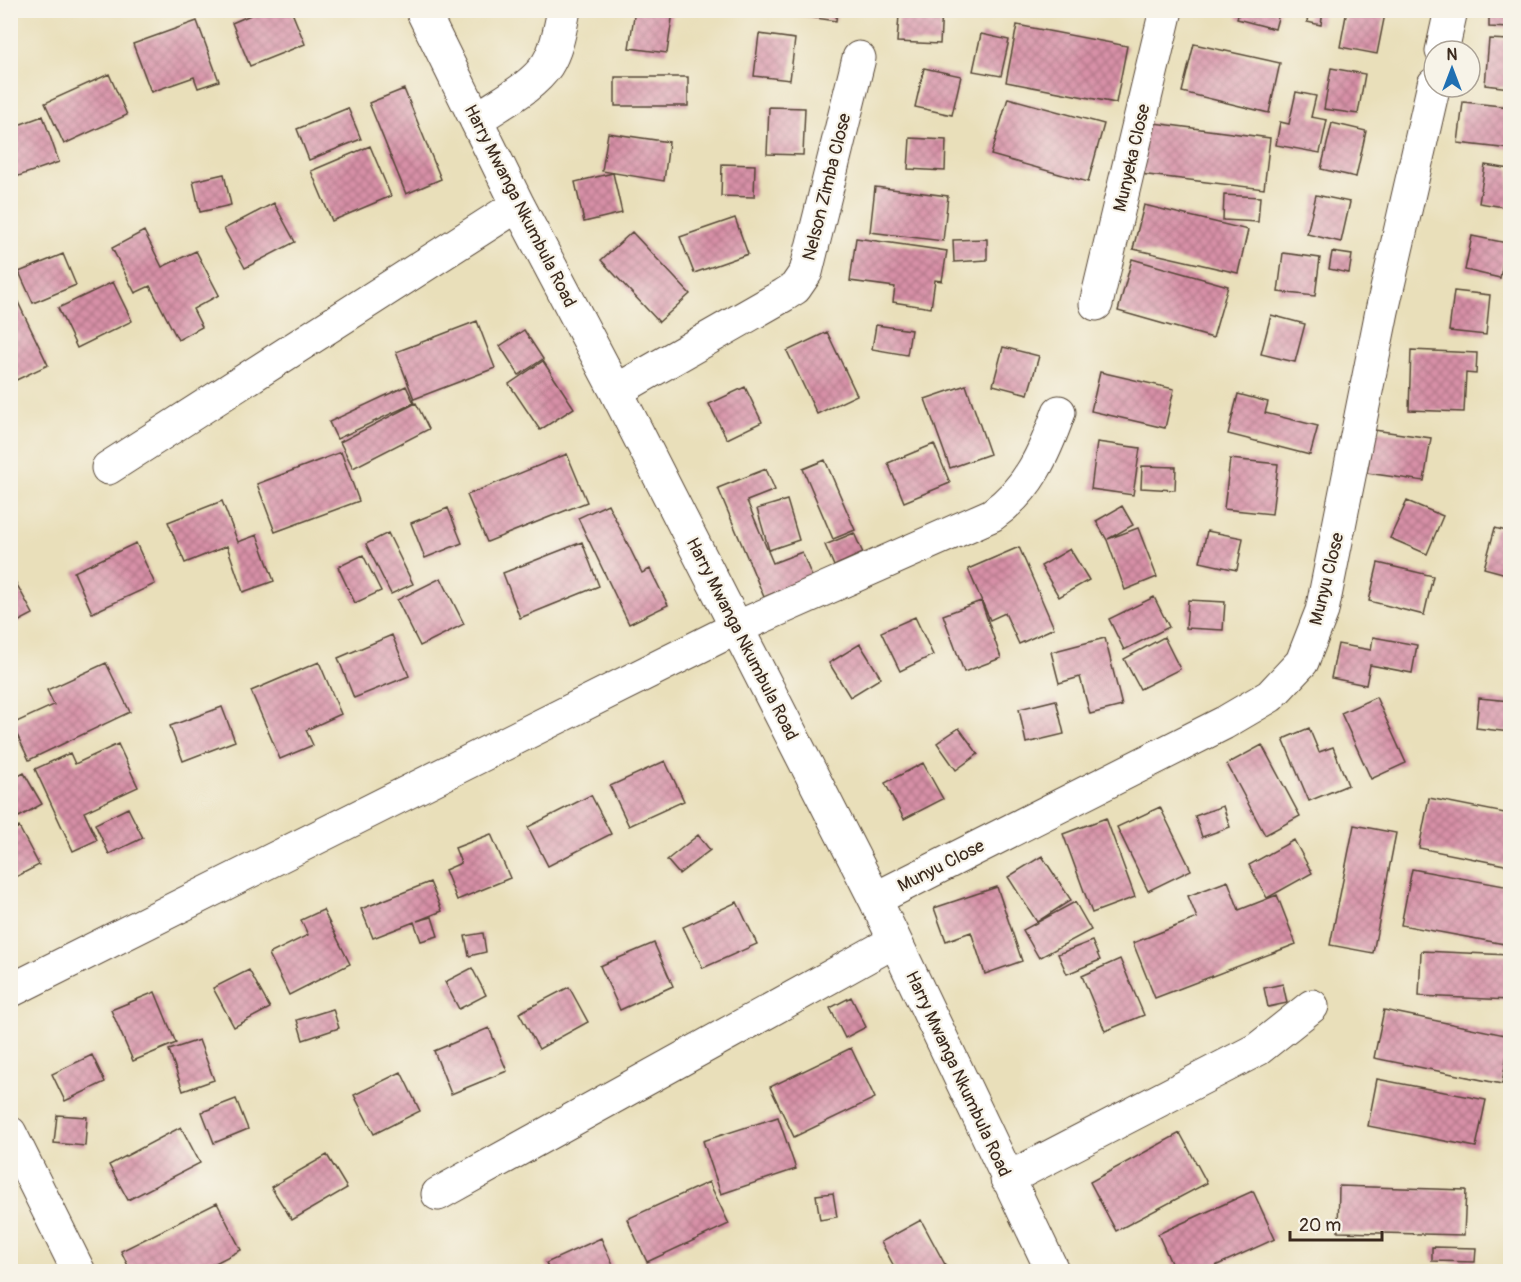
<svg xmlns="http://www.w3.org/2000/svg" width="1521" height="1282" font-family="Pangolin,sans-serif">
	<defs>
		<pattern id="building-cross-hatch" width="8" height="8" patternUnits="userSpaceOnUse" patternTransform="scale(1.5)"><rect width="8" height="8" fill="#d790a7"/><path d="M0 0l8 8M0 8l8-8" fill="none" stroke="#b07687"/></pattern>
	</defs>
	<rect width="100%" height="100%" fill="#f7f3e8"/>
	<filter id="ink" filterUnits="userSpaceOnUse"><feTurbulence type="fractalNoise" baseFrequency=".0167" numOctaves="2"/><feDisplacementMap in="SourceGraphic" scale="12" xChannelSelector="R" yChannelSelector="G"/><feConvolveMatrix kernelMatrix="1 2 1 2 8 2 1 2 1" color-interpolation-filters="sRGB"/></filter>
	<filter id="wash" filterUnits="userSpaceOnUse"><feTurbulence type="fractalNoise" baseFrequency=".008" numOctaves="4" result="noise"/><feDisplacementMap in="SourceGraphic" scale="24" xChannelSelector="R" yChannelSelector="G"/><feGaussianBlur stdDeviation="1.35" result="paint"/><feColorMatrix in="noise" values="0 0 0 0 0 0 0 0 0 0 0 0 0 0 0 0 0 1.4 0 .05"/><feComposite in="paint" operator="in"/></filter>
	<g filter="url(#wash)">
		<rect width="100%" height="100%" fill="#e9dfba"/>
		<g id="blocks">
			<!-- building -->
			<path fill="url(#building-cross-hatch)" d="M 262,10 L 291,10 L 305,44 L 250,66 L 232,23 Z
				M 635,10 L 673,12 L 667,53 L 629,48 Z
				M 761,10 L 837,10 L 836,21 Z
				M 916,10 L 942,10 L 940,44 L 897,42 L 899,15 L 915,16 Z
				M 977,10 L 1002,10 L 1001,16 Z
				M 1239,10 L 1280,10 L 1275,29 L 1237,19 Z
				M 1309,10 L 1323,10 L 1321,25 L 1307,22 Z
				M 1347,10 L 1385,14 L 1377,54 L 1340,47 Z
				M 1489,10 L 1510,10 L 1510,28 L 1489,27 Z
				M 197,21 L 219,81 L 198,88 L 194,77 L 151,92 L 133,44 Z
				M 1017,25 L 1127,46 L 1116,103 L 1006,82 Z
				M 759,34 L 795,39 L 790,80 L 754,76 Z
				M 981,34 L 1009,40 L 1001,76 L 973,71 Z
				M 1489,39 L 1510,40 L 1510,88 L 1485,85 Z
				M 1194,44 L 1280,63 L 1269,113 L 1182,92 Z
				M 924,68 L 961,76 L 952,115 L 915,107 Z
				M 1331,68 L 1365,74 L 1358,114 L 1324,109 Z
				M 109,74 L 127,115 L 64,144 L 45,103 Z
				M 615,77 L 688,77 L 688,106 L 615,106 Z
				M 404,89 L 441,179 L 406,194 L 369,103 Z
				M 1296,92 L 1316,96 L 1311,117 L 1327,120 L 1320,153 L 1276,145 L 1280,122 L 1289,124 Z
				M 1008,98 L 1104,124 L 1088,182 L 991,155 Z
				M 1463,102 L 1510,107 L 1510,149 L 1458,143 Z
				M 769,107 L 805,108 L 803,155 L 767,154 Z
				M 348,108 L 361,139 L 309,160 L 297,129 Z
				M 43,116 L 59,162 L 10,179 L 10,128 Z
				M 1146,122 L 1270,138 L 1264,189 L 1140,174 Z
				M 1332,123 L 1366,131 L 1356,177 L 1321,169 Z
				M 608,133 L 669,142 L 664,181 L 602,171 Z
				M 910,138 L 946,140 L 945,171 L 908,169 Z
				M 370,146 L 391,196 L 332,221 L 311,171 Z
				M 722,164 L 755,165 L 754,197 L 721,196 Z
				M 1485,165 L 1510,169 L 1510,208 L 1479,203 Z
				M 613,173 L 622,213 L 584,222 L 575,182 Z
				M 224,174 L 231,205 L 200,212 L 193,181 Z
				M 875,187 L 948,196 L 943,241 L 870,232 Z
				M 1224,195 L 1260,197 L 1258,222 L 1223,220 Z
				M 1316,195 L 1350,202 L 1341,242 L 1307,234 Z
				M 274,203 L 295,242 L 245,268 L 224,229 Z
				M 1144,205 L 1248,230 L 1238,273 L 1133,249 Z
				M 735,218 L 748,254 L 694,273 L 680,237 Z
				M 144,231 L 162,267 L 196,251 L 219,295 L 193,309 L 202,327 L 178,340 L 150,286 L 135,293 L 112,248 Z
				M 632,232 L 690,294 L 659,322 L 601,260 Z
				M 1472,236 L 1507,243 L 1500,278 L 1465,270 Z
				M 856,238 L 947,251 L 942,281 L 935,280 L 931,308 L 893,302 L 895,287 L 850,281 Z
				M 987,239 L 987,260 L 954,262 L 953,240 Z
				M 1332,252 L 1352,255 L 1349,273 L 1329,269 Z
				M 1283,253 L 1320,258 L 1315,296 L 1278,292 Z
				M 63,254 L 76,285 L 33,303 L 19,272 Z
				M 1132,259 L 1228,286 L 1213,338 L 1118,311 Z
				M 113,282 L 132,321 L 77,348 L 58,308 Z
				M 1454,291 L 1490,295 L 1486,335 L 1449,331 Z
				M 16,298 L 48,365 L 10,383 L 10,301 Z
				M 1271,315 L 1305,324 L 1295,362 L 1261,354 Z
				M 477,321 L 495,368 L 414,399 L 396,352 Z
				M 876,325 L 911,330 L 907,355 L 872,349 Z
				M 524,330 L 543,359 L 519,375 L 500,346 Z
				M 827,332 L 857,395 L 817,414 L 787,351 Z
				M 1003,347 L 1039,356 L 1028,394 L 993,385 Z
				M 1411,350 L 1477,353 L 1476,374 L 1466,373 L 1464,412 L 1409,410 Z
				M 543,361 L 574,408 L 540,430 L 509,384 Z
				M 1100,372 L 1174,389 L 1165,428 L 1091,411 Z
				M 966,385 L 990,454 L 950,468 L 925,399 Z
				M 406,386 L 414,403 L 337,439 L 329,422 Z
				M 745,387 L 762,422 L 727,439 L 709,404 Z
				M 1238,394 L 1268,402 L 1265,413 L 1318,426 L 1310,455 L 1228,434 Z
				M 416,403 L 429,429 L 353,468 L 340,442 Z
				M 1374,430 L 1431,438 L 1424,481 L 1367,473 Z
				M 1097,442 L 1140,448 L 1133,495 L 1091,489 Z
				M 934,444 L 950,483 L 904,502 L 888,463 Z
				M 341,452 L 359,501 L 275,532 L 257,484 Z
				M 567,454 L 587,502 L 487,542 L 467,495 Z
				M 1230,459 L 1278,464 L 1272,514 L 1224,509 Z
				M 825,460 L 855,530 L 833,539 L 803,469 Z
				M 1142,466 L 1176,467 L 1175,490 L 1141,488 Z
				M 766,469 L 775,490 L 747,501 L 773,563 L 802,552 L 812,577 L 764,597 L 718,488 Z
				M 787,500 L 799,540 L 769,550 L 757,509 Z
				M 222,501 L 238,542 L 257,535 L 274,581 L 243,592 L 227,546 L 185,563 L 168,522 Z
				M 1407,501 L 1443,516 L 1427,554 L 1390,538 Z
				M 608,504 L 642,573 L 650,569 L 668,605 L 629,624 L 578,518 Z
				M 1122,506 L 1133,525 L 1108,539 L 1138,528 L 1157,577 L 1125,590 L 1107,540 L 1096,521 Z
				M 448,508 L 462,543 L 425,558 L 411,523 Z
				M 1495,528 L 1510,532 L 1510,575 L 1484,568 Z
				M 1207,531 L 1243,538 L 1237,570 L 1200,562 Z
				M 388,533 L 413,584 L 391,594 L 366,544 Z
				M 854,533 L 863,553 L 834,566 L 825,545 Z
				M 582,542 L 599,586 L 520,618 L 503,573 Z
				M 136,543 L 155,584 L 92,613 L 74,572 Z
				M 1019,547 L 1054,628 L 1019,644 L 1005,613 L 990,620 L 968,569 Z
				M 1070,549 L 1089,580 L 1059,597 L 1041,566 Z
				M 363,555 L 381,591 L 355,603 L 338,567 Z
				M 1378,563 L 1433,576 L 1424,615 L 1369,601 Z
				M 10,572 L 33,614 L 10,626 Z
				M 441,578 L 464,624 L 420,646 L 397,600 Z
				M 1154,597 L 1169,627 L 1124,650 L 1109,619 Z
				M 1188,600 L 1225,602 L 1223,630 L 1186,628 Z
				M 981,601 L 1001,658 L 964,672 L 943,615 Z
				M 915,617 L 933,655 L 900,671 L 881,632 Z
				M 392,635 L 409,676 L 354,698 L 338,658 Z
				M 1164,637 L 1180,669 L 1140,689 L 1124,659 Z
				M 1373,637 L 1417,645 L 1412,673 L 1370,665 L 1366,685 L 1331,678 L 1338,644 L 1371,650 Z
				M 1105,638 L 1122,706 L 1090,714 L 1080,677 L 1059,683 L 1051,652 Z
				M 860,644 L 881,678 L 850,697 L 829,663 Z
				M 319,662 L 341,714 L 306,730 L 313,745 L 280,759 L 251,691 Z
				M 106,663 L 130,712 L 29,760 L 12,724 L 54,705 L 47,690 Z
				M 1376,697 L 1406,763 L 1371,779 L 1341,713 Z
				M 1479,698 L 1510,701 L 1510,732 L 1476,728 Z
				M 1056,700 L 1064,734 L 1026,743 L 1019,709 Z
				M 222,707 L 235,741 L 183,761 L 170,726 Z
				M 959,728 L 978,754 L 956,770 L 937,743 Z
				M 1309,728 L 1319,752 L 1333,747 L 1348,785 L 1309,801 L 1283,739 Z
				M 118,744 L 138,787 L 84,812 L 97,840 L 73,851 L 35,769 L 70,753 L 75,764 Z
				M 1262,745 L 1300,816 L 1265,835 L 1227,764 Z
				M 665,761 L 684,801 L 629,826 L 610,786 Z
				M 923,763 L 943,799 L 904,819 L 885,783 Z
				M 24,773 L 42,804 L 19,817 L 10,803 L 10,780 Z
				M 591,795 L 611,834 L 548,866 L 528,827 Z
				M 1429,798 L 1510,814 L 1510,866 L 1419,848 Z
				M 1223,806 L 1230,827 L 1202,837 L 1195,816 Z
				M 1160,807 L 1191,870 L 1148,891 L 1117,827 Z
				M 128,808 L 143,838 L 109,854 L 95,824 Z
				M 1106,818 L 1135,897 L 1092,913 L 1063,834 Z
				M 1354,825 L 1396,833 L 1373,953 L 1330,945 Z
				M 19,827 L 39,865 L 10,880 L 10,831 Z
				M 491,834 L 510,878 L 457,900 L 445,870 L 461,863 L 455,848 Z
				M 698,835 L 710,850 L 679,874 L 667,860 Z
				M 1294,840 L 1312,873 L 1267,898 L 1249,865 Z
				M 1042,856 L 1071,900 L 1037,922 L 1008,877 Z
				M 1412,869 L 1510,887 L 1510,945 L 1401,925 Z
				M 1228,881 L 1239,910 L 1277,895 L 1296,944 L 1155,998 L 1133,943 L 1197,918 L 1188,896 Z
				M 430,882 L 442,911 L 417,921 L 432,917 L 438,936 L 421,941 L 414,922 L 373,938 L 361,909 Z
				M 997,887 L 1022,961 L 985,974 L 971,932 L 946,941 L 934,908 Z
				M 737,902 L 757,944 L 703,968 L 683,927 Z
				M 1075,902 L 1091,930 L 1039,958 L 1023,930 Z
				M 323,910 L 350,964 L 289,995 L 269,954 L 308,935 L 301,920 Z
				M 483,933 L 486,952 L 469,956 L 465,936 Z
				M 1092,941 L 1100,960 L 1067,974 L 1058,954 Z
				M 654,943 L 673,986 L 620,1010 L 600,966 Z
				M 1421,951 L 1510,955 L 1510,1000 L 1419,996 Z
				M 1120,959 L 1144,1015 L 1105,1031 L 1082,976 Z
				M 472,968 L 486,995 L 459,1009 L 445,982 Z
				M 249,970 L 270,1008 L 234,1027 L 213,988 Z
				M 1283,984 L 1287,1003 L 1268,1007 L 1264,988 Z
				M 569,987 L 588,1022 L 539,1049 L 519,1013 Z
				M 155,992 L 176,1043 L 133,1061 L 111,1010 Z
				M 851,997 L 866,1027 L 845,1038 L 830,1008 Z
				M 333,1009 L 339,1028 L 303,1040 L 297,1020 Z
				M 1384,1010 L 1510,1036 L 1502,1084 L 1374,1058 Z
				M 489,1028 L 507,1071 L 451,1094 L 434,1051 Z
				M 199,1040 L 214,1080 L 183,1091 L 169,1050 Z
				M 851,1048 L 875,1098 L 794,1137 L 770,1087 Z
				M 92,1055 L 105,1082 L 65,1101 L 52,1074 Z
				M 401,1072 L 420,1111 L 374,1134 L 354,1095 Z
				M 1377,1079 L 1486,1100 L 1476,1147 L 1368,1126 Z
				M 236,1099 L 248,1129 L 214,1143 L 202,1112 Z
				M 57,1115 L 87,1117 L 85,1146 L 54,1143 Z
				M 778,1117 L 796,1169 L 721,1194 L 703,1141 Z
				M 181,1127 L 200,1163 L 128,1200 L 109,1165 Z
				M 1180,1133 L 1207,1183 L 1116,1231 L 1090,1182 Z
				M 327,1155 L 347,1188 L 292,1220 L 271,1187 Z
				M 709,1182 L 729,1224 L 647,1262 L 627,1219 Z
				M 1339,1186 L 1466,1190 L 1464,1235 L 1338,1232 Z
				M 1253,1191 L 1275,1239 L 1202,1272 L 1175,1272 L 1158,1234 Z
				M 833,1193 L 837,1217 L 820,1220 L 816,1195 Z
				M 217,1203 L 241,1250 L 198,1272 L 131,1272 L 121,1251 Z
				M 921,1220 L 949,1272 L 897,1272 L 881,1242 Z
				M 601,1238 L 616,1272 L 550,1272 L 546,1263 Z
				M 1432,1247 L 1476,1248 L 1475,1262 L 1432,1261 Z"/>
		</g>
	</g>
	<g filter="url(#ink)">
		<use href="#blocks" fill-opacity="0" stroke="#554535" stroke-width="1.5"/>
		<g fill="none" stroke-linecap="round" stroke-linejoin="round">
			<!-- minor casing -->
			<g stroke="#554535" stroke-width="35">
				<path id="minor" d="M 422,10 L 518,205 L 616,391 L 875,899 L 1053,1272
					M 1442,51 L 1451,10
					M 476,120 C 498,104 532,88 547,65 C 557,49 560,29 564,10
					M 1096,304 L 1166,10
					M 616,391 L 784,295 L 795,288 L 806,272 L 859,58
					M 108,468 L 518,205
					M 875,899 L 1224,723 L 1270,696 L 1302,662 L 1322,611 L 1382,311 L 1434,84
					M 10,991 L 736,628 L 992,515 C 1029,489 1044,454 1059,412
					M 10,1133 L 79,1272
					M 1007,1179 L 1258,1049 L 1312,1006
					M 438,1194 L 895,941"/>
			</g>
			<!-- minor -->
			<use href="#minor" stroke="#fff" stroke-width="33"/>
		</g>
	</g>
	<g text-anchor="middle" dominant-baseline="central" stroke-width="4.5" stroke-linejoin="round" paint-order="stroke">
		<!-- street labels -->
		<g font-size="18" fill="#3b2a1e" stroke="#f7f3e8">
			<text transform="translate(1132 158) rotate(-77)">Munyeka Close</text>
			<text transform="translate(827 187) rotate(-76)">Nelson Zimba Close</text>
			<text transform="translate(520 206) rotate(63)">Harry Mwanga Nkumbula Road</text>
			<text transform="translate(1327 579) rotate(-76)">Munyu Close</text>
			<text transform="translate(742 639) rotate(63)">Harry Mwanga Nkumbula Road</text>
			<text transform="translate(941 866) rotate(-27)">Munyu Close</text>
			<text transform="translate(958 1074) rotate(65)">Harry Mwanga Nkumbula Road</text>
		</g>
	</g>
	<!-- margin -->
	<rect width="1521" height="1282" fill="none" stroke="#f7f3e8" stroke-width="36"/>
	<!-- north arrow -->
	<g transform="translate(1452 69)"><circle r="28" fill="#f7f3e8" stroke="#aca397" stroke-width="1.5"/>
	<path d="M0-4.5L10 22L0 15L-10 22Z" fill="#1f6fb2"/>
	<text y="-9" font-size="16" font-weight="bold" text-anchor="middle" fill="#3b2a1e">N</text>
	</g>
	<!-- scale -->
	<path d="M1290 1231v9h92v-9" fill="none" stroke="#3b2a1e" stroke-width="3"/>
	<text x="1299" y="1231" font-size="18" fill="#3b2a1e" stroke="#f7f3e8" stroke-width="4.5" paint-order="stroke">20 m</text>
</svg>
